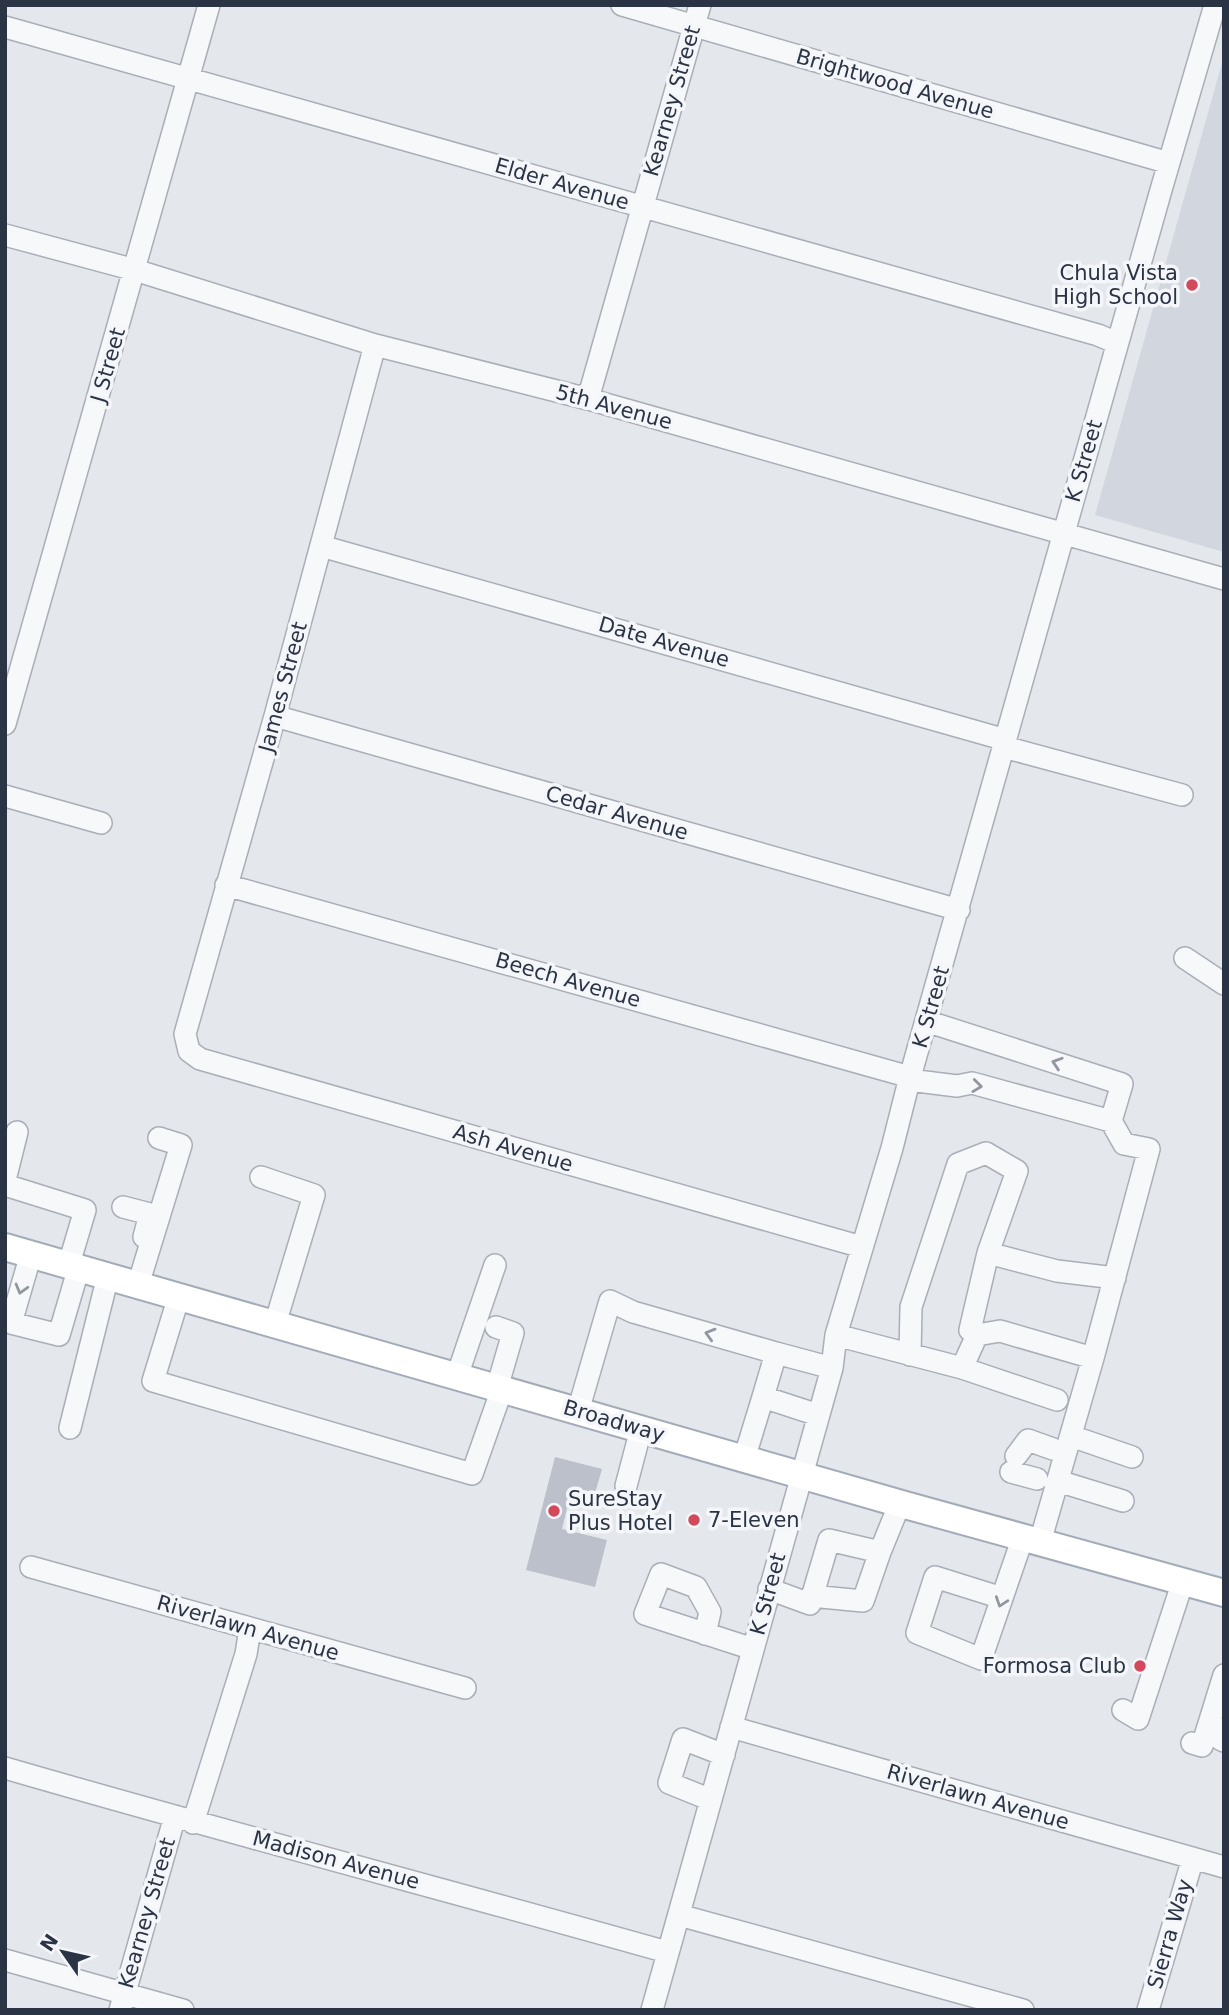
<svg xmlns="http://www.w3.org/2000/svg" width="1229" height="2015" font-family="'DejaVu Sans',sans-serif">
	<rect width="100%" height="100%" fill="#e4e7ec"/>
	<!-- built -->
	<path fill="#d2d6de" d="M 1224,56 L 1224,552 L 1095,515 Z"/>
	<!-- building -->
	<path fill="#bbc0ca" d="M 555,1457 L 602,1469 L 595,1493 L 572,1487 L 562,1529 L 607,1540 L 595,1587 L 526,1570 Z"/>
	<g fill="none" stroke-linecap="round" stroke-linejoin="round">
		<!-- minor casing -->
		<g stroke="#a9aeb7" stroke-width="24">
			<path id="minor" d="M 622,5 L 1169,163
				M 5,27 L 1098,335 L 1117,343
				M 5,235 L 135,270 L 375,345 L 588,399 L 1224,579
				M 375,345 L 275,716 L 185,1034 L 189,1051 L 200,1059 L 862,1247
				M 588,399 L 700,5
				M 321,546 L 1006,740
				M 275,716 L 959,910
				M 5,724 L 209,5
				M 1004,747 L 1182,795
				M 5,796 L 101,823
				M 226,885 L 910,1077
				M 1185,958 L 1224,984
				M 926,1021 L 1122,1084 L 1111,1121 L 1124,1144 L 1149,1149 L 1093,1358
				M 909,1080 L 957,1086 L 972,1083 L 1111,1121
				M 261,1177 L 314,1195 L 275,1324
				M 5,1180 L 17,1132
				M 5,1185 L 85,1210 L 69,1264
				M 123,1207 L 150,1214 L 144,1237
				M 31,1254 L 11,1323 L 59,1335 L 79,1267
				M 138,1285 L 181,1145 L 159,1138
				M 179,1296 L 153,1381 L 472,1474 L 502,1389
				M 496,1327 L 513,1333 L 497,1388
				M 836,1335 L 962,1368 L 1057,1400
				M 977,1335 L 970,1330 L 988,1253 L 1057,1271 L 1115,1278
				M 910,1355 L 911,1307 L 958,1164 L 986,1153 L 1017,1171 L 988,1253
				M 962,1368 L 977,1335 L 1000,1331 L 1093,1358 L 1040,1542
				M 457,1376 L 495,1265
				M 763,1397 L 776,1353 L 832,1368
				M 578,1411 L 610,1301 L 633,1312 L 776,1353
				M 70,1428 L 108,1276
				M 1071,1436 L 1132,1457
				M 1016,1456 L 1028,1440 L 1053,1449
				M 744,1459 L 763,1397 L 818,1415
				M 1011,1472 L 1037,1479
				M 1058,1481 L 1123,1501
				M 626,1486 L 641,1429
				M 31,1567 L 465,1688
				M 769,1589 L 810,1604 L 829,1540 L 880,1552 L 900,1503
				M 811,1596 L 863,1601 L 880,1552
				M 1002,1598 L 935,1577 L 917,1633 L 981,1659 L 1023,1537
				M 705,1634 L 710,1612 L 696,1587 L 661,1574 L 645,1614 L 753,1649
				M 1123,1710 L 1138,1719 L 1183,1581
				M 731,1727 L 1224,1867
				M 1224,1729 L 1220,1739 L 1224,1741
				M 1192,1743 L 1202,1746 L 1224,1675
				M 5,1768 C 225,1832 447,1890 667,1952
				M 711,1800 L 669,1783 L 683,1739 L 724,1755
				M 193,1823 L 246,1654 L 250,1629
				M 679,1915 L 1023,2010
				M 5,1960 L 183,2010
				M 120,2010 L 175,1816
				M 652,2010 L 832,1368 L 836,1335 L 892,1148 L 910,1077 L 1161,190 L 1215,5
				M 1148,2010 L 1193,1858"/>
		</g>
		<!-- major casing -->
		<g stroke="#a3abb8" stroke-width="30">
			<path id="major" d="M 5,1247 L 905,1505 L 1224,1593"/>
		</g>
		<!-- minor -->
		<use href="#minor" stroke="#f7f8fa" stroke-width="21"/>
		<!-- major -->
		<use href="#major" stroke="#fff" stroke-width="26"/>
	</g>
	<!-- one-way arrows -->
	<defs><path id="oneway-chevron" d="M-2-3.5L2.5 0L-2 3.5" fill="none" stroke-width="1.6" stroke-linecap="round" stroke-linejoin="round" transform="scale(1.75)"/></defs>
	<g stroke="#9196a0">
		<use href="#oneway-chevron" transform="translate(1057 1063) rotate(-162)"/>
		<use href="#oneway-chevron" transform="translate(977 1086) rotate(7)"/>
		<use href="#oneway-chevron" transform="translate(21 1289) rotate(106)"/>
		<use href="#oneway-chevron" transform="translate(710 1334) rotate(-164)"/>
		<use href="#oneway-chevron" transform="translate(1001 1602) rotate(109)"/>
	</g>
	<!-- markers -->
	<g fill="#d1495b" stroke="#f4f6f9" stroke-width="2.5">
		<circle cx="1192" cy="285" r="7"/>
		<circle cx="554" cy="1511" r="7"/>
		<circle cx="694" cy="1520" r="7"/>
		<circle cx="1140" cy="1666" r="7"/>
	</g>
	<g text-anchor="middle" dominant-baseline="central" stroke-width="7" stroke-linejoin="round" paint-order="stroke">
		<!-- street labels -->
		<g font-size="21" fill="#2b3445" stroke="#f4f6f9">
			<text transform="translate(895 84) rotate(16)">Brightwood Avenue</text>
			<text transform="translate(672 101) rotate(-74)">Kearney Street</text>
			<text transform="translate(562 184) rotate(16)">Elder Avenue</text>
			<text transform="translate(108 365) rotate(-74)">J Street</text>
			<text transform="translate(614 407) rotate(15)">5th Avenue</text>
			<text transform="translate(1084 461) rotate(-74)">K Street</text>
			<text transform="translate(664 642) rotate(16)">Date Avenue</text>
			<text transform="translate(283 687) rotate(-75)">James Street</text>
			<text transform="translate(617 813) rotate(16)">Cedar Avenue</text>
			<text transform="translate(568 980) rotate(16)">Beech Avenue</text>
			<text transform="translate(931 1007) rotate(-74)">K Street</text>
			<text transform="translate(513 1148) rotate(16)">Ash Avenue</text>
			<text transform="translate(614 1421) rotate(16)">Broadway</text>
			<text transform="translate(768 1594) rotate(-75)">K Street</text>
			<text transform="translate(248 1628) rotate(16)">Riverlawn Avenue</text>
			<text transform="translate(978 1797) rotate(16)">Riverlawn Avenue</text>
			<text transform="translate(336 1860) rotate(15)">Madison Avenue</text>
			<text transform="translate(147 1913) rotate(-74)">Kearney Street</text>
			<text transform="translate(1170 1934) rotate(-74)">Sierra Way</text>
		</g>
		<!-- poi labels -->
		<g font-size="21" fill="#2b3445" stroke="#f4f6f9" text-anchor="end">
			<text x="1178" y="273">Chula Vista<tspan x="1178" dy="24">High School</tspan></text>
			<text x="568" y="1499" text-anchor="start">SureStay<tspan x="568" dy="24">Plus Hotel</tspan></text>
			<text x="708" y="1520" text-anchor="start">7-Eleven</text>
			<text x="1126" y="1666">Formosa Club</text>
		</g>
	</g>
	<!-- border -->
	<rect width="1229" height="2015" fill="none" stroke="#2b3445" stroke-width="14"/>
	<!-- north arrow -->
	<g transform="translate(63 1952) rotate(304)" stroke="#f4f6f9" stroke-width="5" paint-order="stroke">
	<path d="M0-5L12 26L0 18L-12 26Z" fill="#2b3445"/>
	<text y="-10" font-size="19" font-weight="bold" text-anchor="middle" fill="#2b3445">N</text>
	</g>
</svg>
